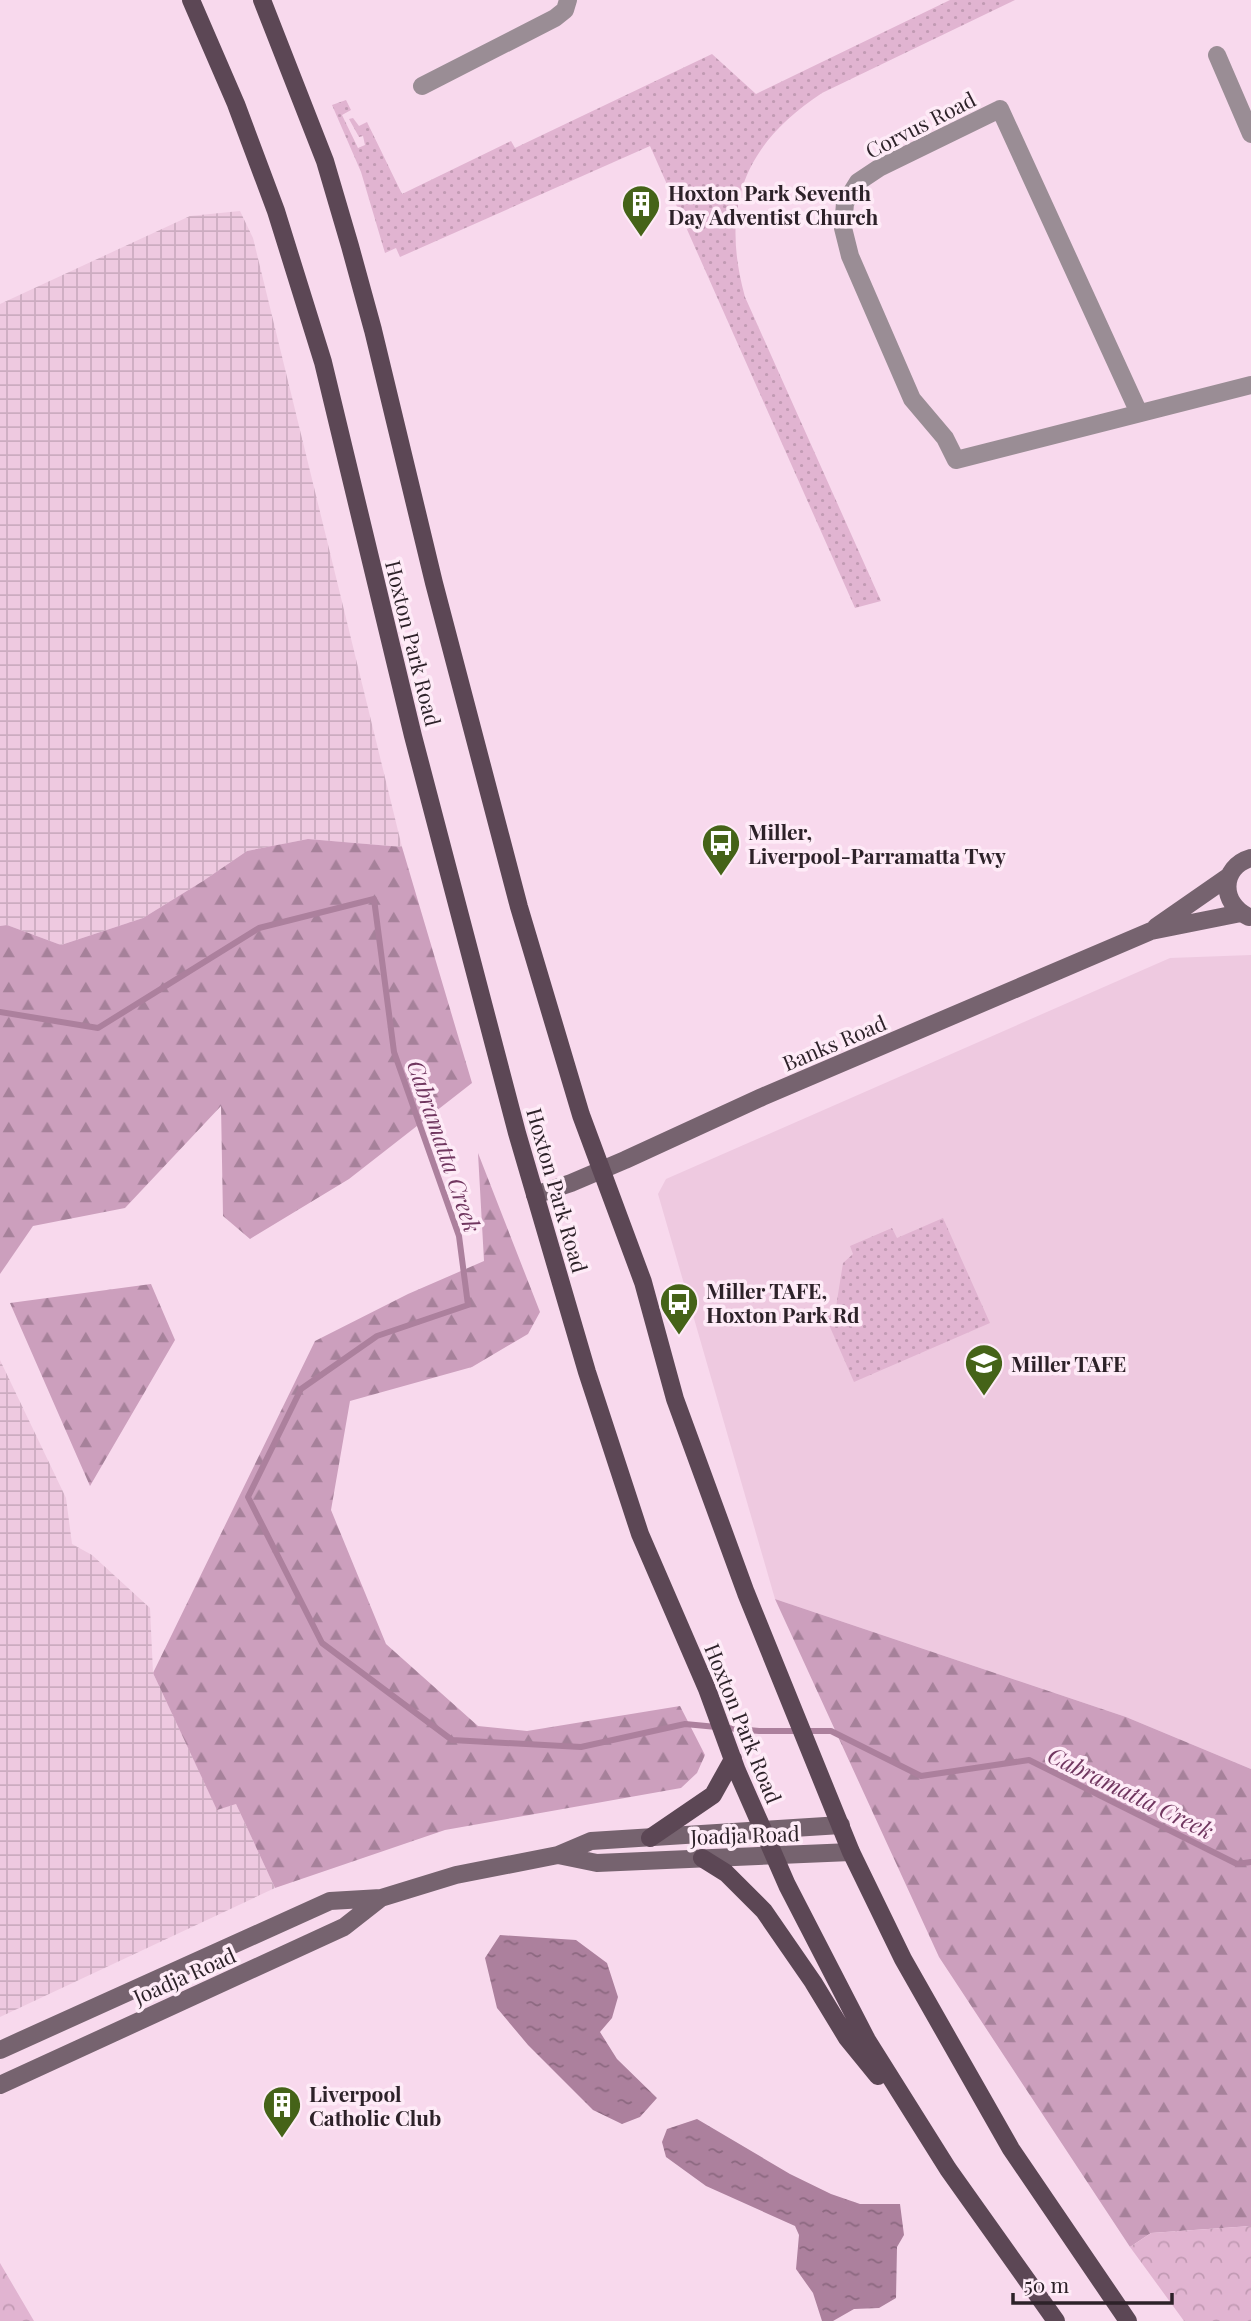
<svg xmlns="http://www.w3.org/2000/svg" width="1251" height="2321" font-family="'Playfair Display',serif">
	<defs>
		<pattern id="industrial-grid" width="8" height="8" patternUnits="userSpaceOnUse" patternTransform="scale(1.75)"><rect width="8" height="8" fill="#eec9e0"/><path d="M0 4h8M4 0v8" fill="none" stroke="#ccacc0"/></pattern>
		<pattern id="grass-dots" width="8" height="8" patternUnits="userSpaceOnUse" patternTransform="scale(1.75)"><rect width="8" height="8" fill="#e1b4d1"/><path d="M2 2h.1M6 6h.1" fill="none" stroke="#c19ab3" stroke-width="1.8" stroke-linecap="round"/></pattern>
		<pattern id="forest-firs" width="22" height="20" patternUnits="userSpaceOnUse" patternTransform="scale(1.75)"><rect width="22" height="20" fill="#cc9fbd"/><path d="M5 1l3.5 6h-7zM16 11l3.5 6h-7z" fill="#a6819a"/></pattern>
		<pattern id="park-crowns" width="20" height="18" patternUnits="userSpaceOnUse" patternTransform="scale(1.75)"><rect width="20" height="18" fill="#e1b4d1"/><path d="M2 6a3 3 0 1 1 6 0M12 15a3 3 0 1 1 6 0" fill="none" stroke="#c19ab3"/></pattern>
		<pattern id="water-ripples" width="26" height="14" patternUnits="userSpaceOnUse" patternTransform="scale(1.75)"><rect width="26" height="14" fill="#ac809d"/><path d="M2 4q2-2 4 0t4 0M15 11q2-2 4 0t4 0" fill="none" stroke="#8c6880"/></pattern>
	</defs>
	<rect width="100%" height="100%" fill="#f8d9ed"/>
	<!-- built -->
	<path fill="#eec9e0" d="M 1251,955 L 1251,1769 L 1126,1717 L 775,1599 L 658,1194 L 666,1179 L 1170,958 Z"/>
	<!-- industrial -->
	<path fill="url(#industrial-grid)" d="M 240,211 L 253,238 L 402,847 L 308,839 L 247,851 L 203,881 L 143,918 L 61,945 L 7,925 L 0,926 L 0,304 L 190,216 Z
		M 0,1360 L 66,1498 L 72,1544 L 92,1555 L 150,1608 L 153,1673 L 217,1809 L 236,1804 L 275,1888 L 0,2017 Z"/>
	<!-- grass -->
	<path fill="url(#grass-dots)" d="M 950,0 L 1015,0 L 822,93 C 744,144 720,207 745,297 L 881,601 L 855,608 L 650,146 L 400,257 L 396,248 L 385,253 L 361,172 L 332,105 L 346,100 L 351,110 L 342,115 L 358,148 L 365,145 L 363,136 L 359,137 L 349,119 L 353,118 L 359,126 L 367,122 L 402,194 L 511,141 L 515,148 L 712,54 L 756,94 Z
		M 943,1218 L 990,1323 L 854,1382 L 826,1318 L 836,1307 L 843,1263 L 853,1254 L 850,1246 L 892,1228 L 897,1238 Z"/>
	<!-- forest -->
	<path fill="url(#forest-firs)" d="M 308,839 L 402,847 L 472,1083 L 349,1179 L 250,1239 L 223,1216 L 221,1106 L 125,1208 L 33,1226 L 0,1274 L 0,926 L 7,925 L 61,945 L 143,918 L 203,881 L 247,851 Z
		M 478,1153 L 540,1312 L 528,1334 L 472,1367 L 350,1401 L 331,1510 L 386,1644 L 478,1726 L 527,1731 L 680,1706 L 705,1755 L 697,1773 L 681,1788 L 445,1830 L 275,1888 L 236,1804 L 217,1810 L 153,1673 L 315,1341 L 408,1294 L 484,1261 Z
		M 151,1284 L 175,1340 L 90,1486 L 10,1303 Z
		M 775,1599 L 1126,1717 L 1251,1769 L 1251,2226 L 1151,2233 L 1130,2247 L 939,1957 Z"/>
	<!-- park -->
	<path fill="url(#park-crowns)" d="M 1251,2226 L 1251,2321 L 1184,2321 L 1130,2247 L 1151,2233 Z
		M 0,2263 L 34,2321 L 0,2321 Z"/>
	<!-- water -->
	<path fill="url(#water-ripples)" d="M 500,1935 L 576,1940 L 607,1963 L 618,1997 L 612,2018 L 600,2032 L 617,2059 L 657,2098 L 640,2117 L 622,2124 L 593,2110 L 528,2045 L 497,2008 L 485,1958 Z
		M 697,2119 L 790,2174 L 831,2194 L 860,2204 L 900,2204 L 904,2235 L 897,2247 L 896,2298 L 879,2308 L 854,2309 L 833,2321 L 822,2321 L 813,2293 L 796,2269 L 799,2235 L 795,2226 L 706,2186 L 666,2157 L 662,2142 L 667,2129 Z"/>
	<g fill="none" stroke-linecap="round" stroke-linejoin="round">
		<!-- stream -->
		<path stroke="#ac809d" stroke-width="6" d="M 0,1012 L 98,1028 L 259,928 L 374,899 L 394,1052 L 459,1236 L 468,1305 L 377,1336 L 301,1389 L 248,1497 L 322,1643 L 452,1740 L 581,1747 L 685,1724 L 759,1731 L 831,1731 L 921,1776 L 1029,1760 L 1237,1864 L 1251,1862"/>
		<!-- street -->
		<path stroke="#9a8d95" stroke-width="18" d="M 1217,55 L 1251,134
			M 422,86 L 555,18 L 565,10 L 568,0
			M 1139,413 L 1000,109 L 879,168 L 858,182 L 845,203 L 843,228 L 850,256 L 912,399 L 945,438 L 956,460 L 1251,385"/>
		<!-- secondary -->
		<path stroke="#76636f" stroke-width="18" d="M 1249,917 C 1220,904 1220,867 1251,858
			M 1156,927 L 1228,877
			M 535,1195 L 571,1183 L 625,1160 L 762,1097 L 1151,931 L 1241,913
			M 558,1855 L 597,1863 L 851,1852
			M 0,2050 L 330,1901 L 381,1898 L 456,1875 L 558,1855 L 591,1841 L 841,1825
			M 0,2085 L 344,1927 L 381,1898"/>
		<!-- primary -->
		<path stroke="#5c4755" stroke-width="18" d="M 191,0 L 236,104 L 276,211 L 323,362 L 413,736 L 517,1133 L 587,1372 L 640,1534 L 707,1689 L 737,1771 L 763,1830 L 787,1885 L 867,2040 L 948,2169 L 1056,2321
			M 262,0 L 325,161 L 350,246 L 373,330 L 434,583 L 519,907 L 581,1115 L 643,1282 L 675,1399 L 746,1593 L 851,1852 L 903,1959 L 1011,2149 L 1128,2321
			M 650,1838 L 713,1795 L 733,1759
			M 702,1858 L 726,1873 L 764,1911 L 813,1982 L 847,2038 L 878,2076"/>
	</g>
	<!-- icons -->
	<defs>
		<g id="building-pin" transform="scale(2.0125)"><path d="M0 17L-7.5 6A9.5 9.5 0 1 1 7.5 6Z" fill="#456318" stroke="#feebf7"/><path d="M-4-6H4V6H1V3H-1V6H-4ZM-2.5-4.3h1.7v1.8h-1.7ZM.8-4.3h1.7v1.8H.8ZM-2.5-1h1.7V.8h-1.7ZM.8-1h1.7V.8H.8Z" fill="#fff"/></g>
		<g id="bus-pin" transform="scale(2.0125)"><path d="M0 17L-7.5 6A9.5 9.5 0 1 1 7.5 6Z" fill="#456318" stroke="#feebf7"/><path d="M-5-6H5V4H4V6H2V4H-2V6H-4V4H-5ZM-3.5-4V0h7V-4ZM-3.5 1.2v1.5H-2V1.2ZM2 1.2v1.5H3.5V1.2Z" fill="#fff"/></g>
		<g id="university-pin" transform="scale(2.0125)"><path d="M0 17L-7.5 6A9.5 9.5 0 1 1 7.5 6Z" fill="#456318" stroke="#feebf7"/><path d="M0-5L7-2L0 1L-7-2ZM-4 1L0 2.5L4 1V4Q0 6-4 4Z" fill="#fff"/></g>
	</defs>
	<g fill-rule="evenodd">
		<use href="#building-pin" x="641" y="204"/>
		<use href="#bus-pin" x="721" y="843"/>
		<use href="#bus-pin" x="679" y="1302"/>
		<use href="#university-pin" x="984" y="1363"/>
		<use href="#building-pin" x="282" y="2105"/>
	</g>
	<g text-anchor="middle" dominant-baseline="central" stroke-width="7" stroke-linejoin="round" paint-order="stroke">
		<!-- street labels -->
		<g font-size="21" fill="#2d2229" stroke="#feebf7">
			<text transform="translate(920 124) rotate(-27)">Corvus Road</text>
			<text transform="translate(414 643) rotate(76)">Hoxton Park Road</text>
			<text transform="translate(834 1042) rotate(-23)">Banks Road</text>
			<text transform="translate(558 1190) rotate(74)">Hoxton Park Road</text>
			<text transform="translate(744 1723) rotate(68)">Hoxton Park Road</text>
			<text transform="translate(745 1834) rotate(-2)">Joadja Road</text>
			<text transform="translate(184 1975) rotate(-24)">Joadja Road</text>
		</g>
		<!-- poi labels -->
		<g font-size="21" font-weight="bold" fill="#2d2229" stroke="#feebf7" text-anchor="start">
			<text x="668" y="192">Hoxton Park Seventh<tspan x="668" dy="24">Day Adventist Church</tspan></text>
			<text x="748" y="831">Miller,<tspan x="748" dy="24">Liverpool-Parramatta Twy</tspan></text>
			<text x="706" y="1290">Miller TAFE,<tspan x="706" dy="24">Hoxton Park Rd</tspan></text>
			<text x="1011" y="1363">Miller TAFE</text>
			<text x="309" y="2093">Liverpool<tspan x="309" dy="24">Catholic Club</tspan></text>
		</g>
		<!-- water labels -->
		<g font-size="23" font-style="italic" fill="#70365f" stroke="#feebf7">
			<text transform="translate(445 1146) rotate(71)">Cabramatta Creek</text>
			<text transform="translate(1131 1792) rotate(26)">Cabramatta Creek</text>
		</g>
	</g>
	<!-- scale -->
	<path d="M1013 2293v10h159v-10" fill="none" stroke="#2d2229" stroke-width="3.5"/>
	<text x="1024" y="2293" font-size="21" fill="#2d2229" stroke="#feebf7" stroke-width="5" paint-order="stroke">50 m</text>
</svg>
